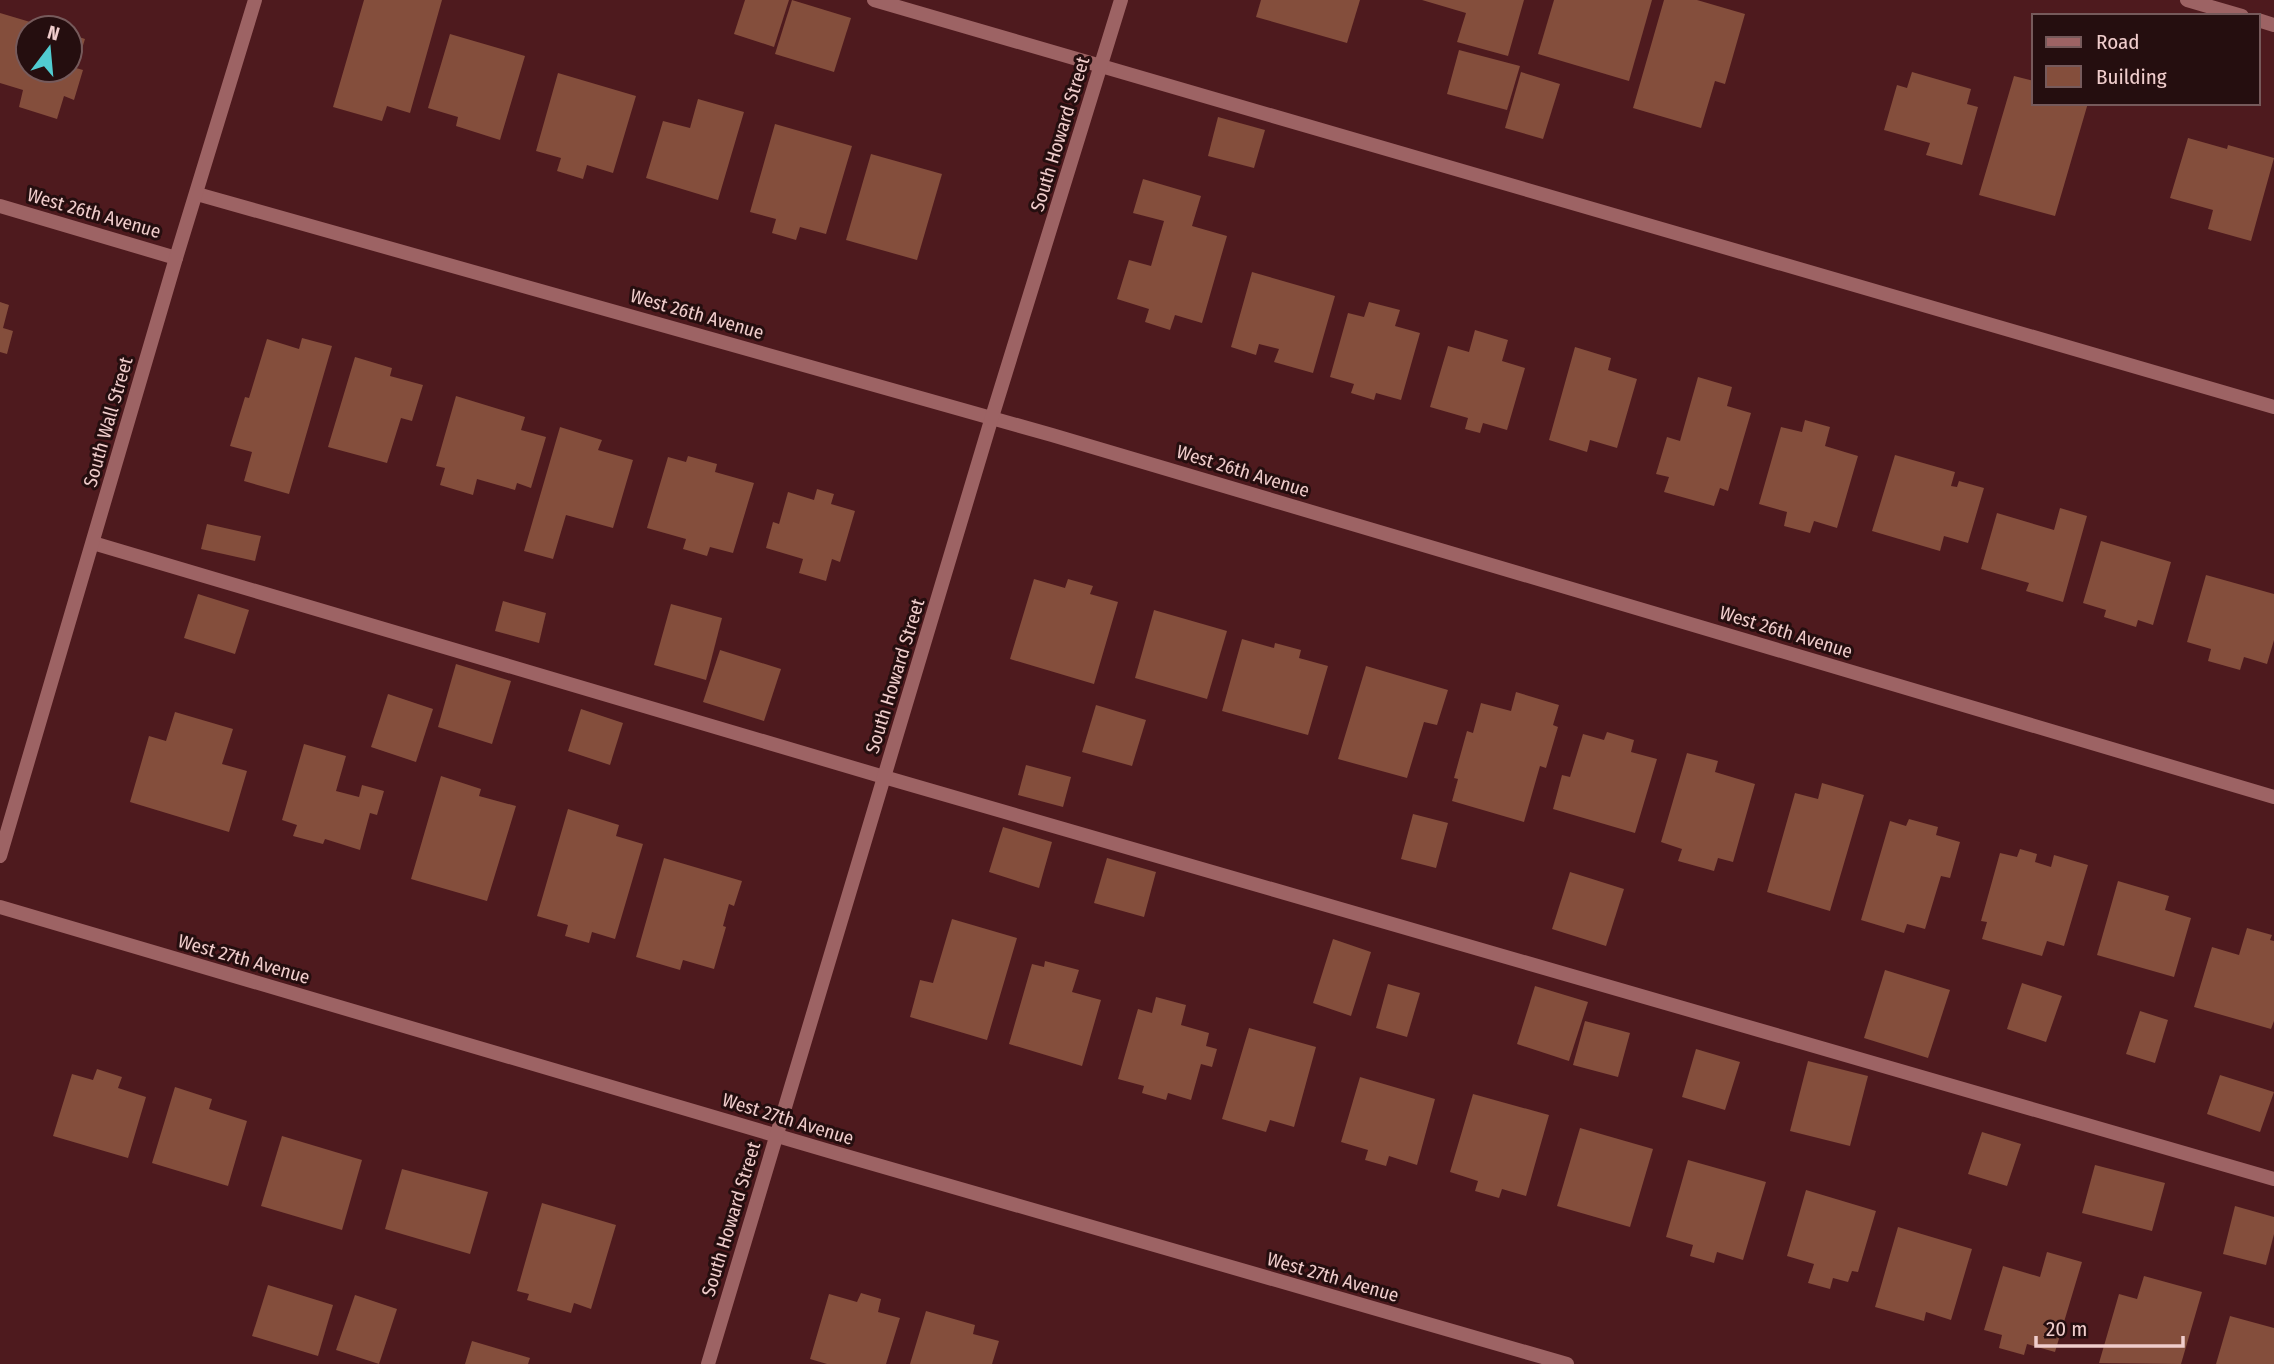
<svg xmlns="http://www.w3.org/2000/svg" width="2274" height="1364" font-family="'Fira Sans Condensed',sans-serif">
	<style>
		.building { fill: #844e3c }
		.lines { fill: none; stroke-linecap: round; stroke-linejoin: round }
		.service { stroke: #9d6364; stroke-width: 14 }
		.minor { stroke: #9d6364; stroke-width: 14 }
		.labels { text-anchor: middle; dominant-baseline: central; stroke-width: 6; stroke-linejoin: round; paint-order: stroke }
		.street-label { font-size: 19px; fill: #f0cdcc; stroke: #250e0f }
	</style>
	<rect width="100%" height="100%" fill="#4e1a1e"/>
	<g class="building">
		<path d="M 364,0 L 442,0 L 410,113 L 387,106 L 382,121 L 333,107 Z"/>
		<path d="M 745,0 L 789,0 L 774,47 L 734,34 Z"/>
		<path d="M 792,0 L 851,18 L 834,72 L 775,54 Z"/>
		<path d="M 1261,0 L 1360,0 L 1347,43 L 1256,17 Z"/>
		<path d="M 1422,0 L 1524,0 L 1508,56 L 1457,42 L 1466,13 Z"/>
		<path d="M 1554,0 L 1652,0 L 1629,81 L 1538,54 Z"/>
		<path d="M 1664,0 L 1697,0 L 1745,14 L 1725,84 L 1715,81 L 1701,128 L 1633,108 Z"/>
		<path d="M 0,13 L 47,27 L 28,28 L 28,70 L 70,70 L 70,34 L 85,39 L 76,68 L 83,70 L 74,100 L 64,96 L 57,119 L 19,107 L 23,90 L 0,83 Z"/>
		<path d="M 450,34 L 525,56 L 500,140 L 456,126 L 458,117 L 428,108 Z"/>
		<path d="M 1459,50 L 1520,66 L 1507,110 L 1447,94 Z"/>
		<path d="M 1521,72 L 1560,84 L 1543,139 L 1505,128 Z"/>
		<path d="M 1912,72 L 1971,89 L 1967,104 L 1978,107 L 1962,165 L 1926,155 L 1930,143 L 1884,130 L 1897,85 L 1907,88 Z"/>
		<path d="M 558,73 L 636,96 L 613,173 L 587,165 L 583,179 L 557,171 L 561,158 L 536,151 Z"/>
		<path d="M 2014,76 L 2034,81 L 2034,103 L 2088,103 L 2055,216 L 1979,195 Z"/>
		<path d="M 698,99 L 744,112 L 718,200 L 646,178 L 663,121 L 690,128 Z"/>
		<path d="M 1218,117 L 1265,130 L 1254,168 L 1208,156 Z"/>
		<path d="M 775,124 L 852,146 L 826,234 L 800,227 L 796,240 L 772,233 L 776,219 L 750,212 Z"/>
		<path d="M 2188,138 L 2227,149 L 2228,145 L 2274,158 L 2251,241 L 2208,229 L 2213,210 L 2170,198 Z"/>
		<path d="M 871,154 L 942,174 L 917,260 L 846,240 Z"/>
		<path d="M 1143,179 L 1201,196 L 1192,226 L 1227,236 L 1202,323 L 1175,315 L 1170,330 L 1145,322 L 1149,309 L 1117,299 L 1129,260 L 1151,266 L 1164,221 L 1133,213 Z"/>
		<path d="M 1252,272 L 1335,296 L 1313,373 L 1274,362 L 1279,349 L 1259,344 L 1256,355 L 1231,347 Z"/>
		<path d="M 0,302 L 9,305 L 3,328 L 13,331 L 7,354 L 0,352 Z"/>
		<path d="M 1369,302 L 1400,310 L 1395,326 L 1420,333 L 1401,400 L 1376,393 L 1374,400 L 1351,393 L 1354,384 L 1330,377 L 1348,313 L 1364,317 Z"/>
		<path d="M 1475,330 L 1508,340 L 1502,361 L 1525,368 L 1507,430 L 1483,423 L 1480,433 L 1465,429 L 1468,418 L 1430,407 L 1448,346 L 1469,352 Z"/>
		<path d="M 302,338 L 332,346 L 289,494 L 244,481 L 252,452 L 230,446 L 245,397 L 249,398 L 267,339 L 299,349 Z"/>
		<path d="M 1575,347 L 1611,358 L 1608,370 L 1637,379 L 1617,448 L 1590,440 L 1587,452 L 1549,440 Z"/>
		<path d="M 355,357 L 392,368 L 390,376 L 423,385 L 412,421 L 401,418 L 387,463 L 328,447 Z"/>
		<path d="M 1698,377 L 1732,387 L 1727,406 L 1751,413 L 1728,491 L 1720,488 L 1714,506 L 1664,492 L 1669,477 L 1656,474 L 1667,437 L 1680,441 Z"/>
		<path d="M 456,396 L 525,417 L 521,430 L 546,437 L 531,488 L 517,483 L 515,490 L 477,479 L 473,495 L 440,485 L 445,468 L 436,466 Z"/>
		<path d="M 1805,420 L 1830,427 L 1825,446 L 1858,456 L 1837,528 L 1814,521 L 1810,533 L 1784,526 L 1787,512 L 1759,504 L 1781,427 L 1802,432 Z"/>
		<path d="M 560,427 L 602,440 L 598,450 L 633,460 L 613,528 L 566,515 L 553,559 L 524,551 Z"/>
		<path d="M 1895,455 L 1955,472 L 1951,486 L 1957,487 L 1959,481 L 1984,488 L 1968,543 L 1944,536 L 1940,551 L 1872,531 Z"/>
		<path d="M 688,456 L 717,464 L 715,472 L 754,483 L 733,553 L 710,547 L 707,556 L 683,549 L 686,539 L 647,528 L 668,457 L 686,462 Z"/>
		<path d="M 817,489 L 834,494 L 831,504 L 855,511 L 840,562 L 832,559 L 826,581 L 799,573 L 803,559 L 766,548 L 773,522 L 779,524 L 788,492 L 814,500 Z"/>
		<path d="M 2060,508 L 2087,516 L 2063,602 L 2026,591 L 2029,583 L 1981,569 L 1997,513 L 2054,530 Z"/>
		<path d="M 207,524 L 261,536 L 255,561 L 201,549 Z"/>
		<path d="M 2101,541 L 2171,562 L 2153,625 L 2138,620 L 2136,627 L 2104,617 L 2106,610 L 2083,603 Z"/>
		<path d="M 2206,575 L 2274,594 L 2274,640 L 2267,664 L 2244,657 L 2240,670 L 2208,661 L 2211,649 L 2187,642 Z"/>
		<path d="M 1034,579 L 1065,588 L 1068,579 L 1093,586 L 1090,594 L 1118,602 L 1094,684 L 1010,659 Z"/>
		<path d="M 198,594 L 249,610 L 235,654 L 184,638 Z"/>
		<path d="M 503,601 L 546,613 L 539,643 L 495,631 Z"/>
		<path d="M 671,604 L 722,618 L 706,680 L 654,665 Z"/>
		<path d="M 1154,610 L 1227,631 L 1207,699 L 1135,678 Z"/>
		<path d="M 1242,639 L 1274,648 L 1275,643 L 1301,650 L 1299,658 L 1328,666 L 1308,735 L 1222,711 Z"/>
		<path d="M 720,650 L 781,669 L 764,721 L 703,702 Z"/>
		<path d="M 456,664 L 511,681 L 492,744 L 438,727 Z"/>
		<path d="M 1366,666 L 1448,690 L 1437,725 L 1424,722 L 1407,778 L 1338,759 Z"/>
		<path d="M 1516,692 L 1559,705 L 1553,725 L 1558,727 L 1546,768 L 1540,766 L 1524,822 L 1452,801 L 1458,779 L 1454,778 L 1467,731 L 1473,733 L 1481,703 L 1511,711 Z"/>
		<path d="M 388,694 L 433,709 L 416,762 L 371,747 Z"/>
		<path d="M 1096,705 L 1146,720 L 1132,766 L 1082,752 Z"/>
		<path d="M 581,709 L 623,723 L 610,765 L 568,751 Z"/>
		<path d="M 175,712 L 233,729 L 222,764 L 247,771 L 229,832 L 130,802 L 149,736 L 166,741 Z"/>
		<path d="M 1607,732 L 1634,740 L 1631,752 L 1657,759 L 1635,833 L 1553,809 L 1562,775 L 1570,777 L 1583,734 L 1604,740 Z"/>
		<path d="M 304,744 L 346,756 L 336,791 L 359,797 L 362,785 L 384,791 L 377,815 L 370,813 L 360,850 L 325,839 L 323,844 L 293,836 L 297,825 L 282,820 Z"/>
		<path d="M 1687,753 L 1718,761 L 1715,772 L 1755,784 L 1733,862 L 1718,858 L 1714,871 L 1678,861 L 1682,849 L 1661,842 Z"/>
		<path d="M 1026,765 L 1071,777 L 1063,807 L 1018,795 Z"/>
		<path d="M 441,776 L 481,789 L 479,796 L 516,806 L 487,901 L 411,879 Z"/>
		<path d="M 1822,783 L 1864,795 L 1830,911 L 1767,892 L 1795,793 L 1818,799 Z"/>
		<path d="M 568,809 L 619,825 L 616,836 L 643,844 L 615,939 L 592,932 L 589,943 L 565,936 L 568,925 L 537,916 Z"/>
		<path d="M 1413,814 L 1448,823 L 1436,868 L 1401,859 Z"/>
		<path d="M 1909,819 L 1938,827 L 1936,835 L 1960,842 L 1950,878 L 1941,876 L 1925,929 L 1907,924 L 1904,933 L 1861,920 L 1890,821 L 1906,826 Z"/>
		<path d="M 1003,827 L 1052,842 L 1039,888 L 989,872 Z"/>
		<path d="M 2020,849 L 2037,854 L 2035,862 L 2051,867 L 2054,855 L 2088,865 L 2064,946 L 2047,941 L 2042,956 L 1982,939 L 1987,922 L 1981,921 L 2000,853 L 2017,857 Z"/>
		<path d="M 664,858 L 742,881 L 734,906 L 729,904 L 723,926 L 726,927 L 714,969 L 683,960 L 680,970 L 636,957 Z"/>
		<path d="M 1107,858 L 1156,872 L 1144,917 L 1094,903 Z"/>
		<path d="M 1570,872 L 1624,889 L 1606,946 L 1552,929 Z"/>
		<path d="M 2118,881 L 2169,896 L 2165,910 L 2191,918 L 2174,977 L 2097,955 Z"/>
		<path d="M 952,919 L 1017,938 L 987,1040 L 910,1017 L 920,980 L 933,983 Z"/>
		<path d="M 2247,928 L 2272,935 L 2270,940 L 2274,941 L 2274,1021 L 2271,1029 L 2194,1007 L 2212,947 L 2239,955 Z"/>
		<path d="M 1333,939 L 1371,952 L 1351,1016 L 1313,1003 Z"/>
		<path d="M 1045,961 L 1079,970 L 1072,992 L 1101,1000 L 1082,1066 L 1009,1044 L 1032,964 L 1044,967 Z"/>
		<path d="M 1885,970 L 1950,990 L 1928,1058 L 1864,1038 Z"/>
		<path d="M 2022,983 L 2062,996 L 2046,1042 L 2007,1029 Z"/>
		<path d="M 1388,984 L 1420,993 L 1407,1037 L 1376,1028 Z"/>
		<path d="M 1535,986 L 1588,1002 L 1569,1061 L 1517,1044 Z"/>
		<path d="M 1156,997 L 1186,1005 L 1181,1025 L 1209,1033 L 1206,1046 L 1217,1049 L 1212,1067 L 1201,1064 L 1191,1100 L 1168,1093 L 1166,1100 L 1142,1093 L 1144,1086 L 1118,1079 L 1138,1009 L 1152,1013 Z"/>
		<path d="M 2140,1011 L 2168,1020 L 2155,1063 L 2126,1054 Z"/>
		<path d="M 1585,1021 L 1630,1033 L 1618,1077 L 1573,1065 Z"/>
		<path d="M 1249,1028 L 1316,1047 L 1294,1127 L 1270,1120 L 1266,1132 L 1222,1119 Z"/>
		<path d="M 1696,1049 L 1740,1062 L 1725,1110 L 1682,1097 Z"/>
		<path d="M 1808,1061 L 1868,1076 L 1850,1146 L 1790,1131 Z"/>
		<path d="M 97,1069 L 122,1077 L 118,1088 L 146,1097 L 128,1158 L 53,1136 L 72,1074 L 93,1080 Z"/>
		<path d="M 2220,1075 L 2274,1092 L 2260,1132 L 2207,1114 Z"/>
		<path d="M 1360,1077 L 1435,1099 L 1417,1165 L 1389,1156 L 1386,1166 L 1365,1160 L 1368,1150 L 1341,1142 Z"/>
		<path d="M 175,1087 L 212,1099 L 209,1109 L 247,1121 L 228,1186 L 152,1163 Z"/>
		<path d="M 1473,1094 L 1549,1115 L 1526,1196 L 1502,1189 L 1499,1198 L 1475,1191 L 1478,1181 L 1450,1172 Z"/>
		<path d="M 1580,1128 L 1653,1149 L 1630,1227 L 1557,1206 Z"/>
		<path d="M 1982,1132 L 2021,1144 L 2007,1186 L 1968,1174 Z"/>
		<path d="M 282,1136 L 362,1160 L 342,1230 L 261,1206 Z"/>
		<path d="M 1688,1160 L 1766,1182 L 1743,1260 L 1717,1252 L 1714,1263 L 1690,1256 L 1693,1245 L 1666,1237 Z"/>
		<path d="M 2095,1165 L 2165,1183 L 2152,1231 L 2082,1213 Z"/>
		<path d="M 402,1169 L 488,1192 L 470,1254 L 385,1229 Z"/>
		<path d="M 1806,1190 L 1876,1211 L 1858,1272 L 1852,1271 L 1848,1282 L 1833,1278 L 1830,1289 L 1808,1283 L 1814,1264 L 1787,1256 Z"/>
		<path d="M 542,1203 L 616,1225 L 591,1309 L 574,1303 L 571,1313 L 527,1300 L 529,1294 L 517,1291 Z"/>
		<path d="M 2235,1206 L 2274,1217 L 2274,1234 L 2266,1265 L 2223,1254 Z"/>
		<path d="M 1898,1227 L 1972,1249 L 1951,1320 L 1926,1312 L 1924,1321 L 1875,1307 Z"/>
		<path d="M 2047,1252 L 2082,1262 L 2055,1352 L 2027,1344 L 2024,1355 L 1999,1348 L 2002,1335 L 1984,1330 L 2003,1266 L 2040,1277 Z"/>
		<path d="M 2144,1276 L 2202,1292 L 2181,1364 L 2099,1363 L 2119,1294 L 2137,1299 Z"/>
		<path d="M 268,1285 L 333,1305 L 318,1356 L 252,1336 Z"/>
		<path d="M 861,1293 L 881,1299 L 878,1312 L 900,1318 L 886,1364 L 827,1364 L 810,1359 L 829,1294 L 857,1302 Z"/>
		<path d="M 355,1295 L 397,1309 L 379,1364 L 336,1350 Z"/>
		<path d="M 926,1311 L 975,1325 L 973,1334 L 999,1341 L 992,1364 L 910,1364 Z"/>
		<path d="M 2230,1316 L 2274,1328 L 2274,1364 L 2216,1364 Z"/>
		<path d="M 472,1341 L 530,1358 L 528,1364 L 465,1364 Z"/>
	</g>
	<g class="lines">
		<g class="service">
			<path d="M 874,0 L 2274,407"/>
			<path d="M 93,543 L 884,777 L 2274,1179"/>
		</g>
		<g class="minor">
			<path d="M 2187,0 L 2242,16"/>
			<path d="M 2258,20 L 2274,25"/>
			<path d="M 197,194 L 1052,435 L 2274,797"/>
			<path d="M 0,206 L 176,258"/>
			<path d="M 0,856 L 176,258 L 255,0"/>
			<path d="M 0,907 L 839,1154 L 1567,1364"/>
			<path d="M 708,1364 L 992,417 L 1121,0"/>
		</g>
	</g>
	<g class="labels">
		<g class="street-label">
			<text transform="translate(1060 134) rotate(-73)">South Howard Street</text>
			<text transform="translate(94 213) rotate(16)">West 26th Avenue</text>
			<text transform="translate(697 314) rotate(16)">West 26th Avenue</text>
			<text transform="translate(108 422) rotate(-74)">South Wall Street</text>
			<text transform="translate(1243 471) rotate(17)">West 26th Avenue</text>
			<text transform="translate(1786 632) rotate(17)">West 26th Avenue</text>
			<text transform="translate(895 676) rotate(-73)">South Howard Street</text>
			<text transform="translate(244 959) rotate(16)">West 27th Avenue</text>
			<text transform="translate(788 1119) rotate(17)">West 27th Avenue</text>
			<text transform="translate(731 1219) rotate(-73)">South Howard Street</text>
			<text transform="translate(1333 1277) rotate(16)">West 27th Avenue</text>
		</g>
	</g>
	<rect x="2032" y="14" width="228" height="91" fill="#250e0f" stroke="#765a5b" stroke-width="2"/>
	<rect x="2046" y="37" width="35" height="10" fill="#9d6364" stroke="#765a5b" stroke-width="2"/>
	<text x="2096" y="49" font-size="21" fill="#f0cdcc">Road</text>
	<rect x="2046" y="66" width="35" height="21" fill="#844e3c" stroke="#765a5b" stroke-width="2"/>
	<text x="2096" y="84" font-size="21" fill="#f0cdcc">Building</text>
	<g transform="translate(49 49) rotate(16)"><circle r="33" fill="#250e0f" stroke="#765a5b" stroke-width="2"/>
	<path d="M0-5L12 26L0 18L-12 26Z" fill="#51ccd1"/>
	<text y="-10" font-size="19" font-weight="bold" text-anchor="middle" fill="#f0cdcc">N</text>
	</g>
	<path d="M2036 1336v10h147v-10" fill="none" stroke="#f0cdcc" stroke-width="3.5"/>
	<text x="2046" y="1336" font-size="21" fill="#f0cdcc" stroke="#250e0f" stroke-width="5" paint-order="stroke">20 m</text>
</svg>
